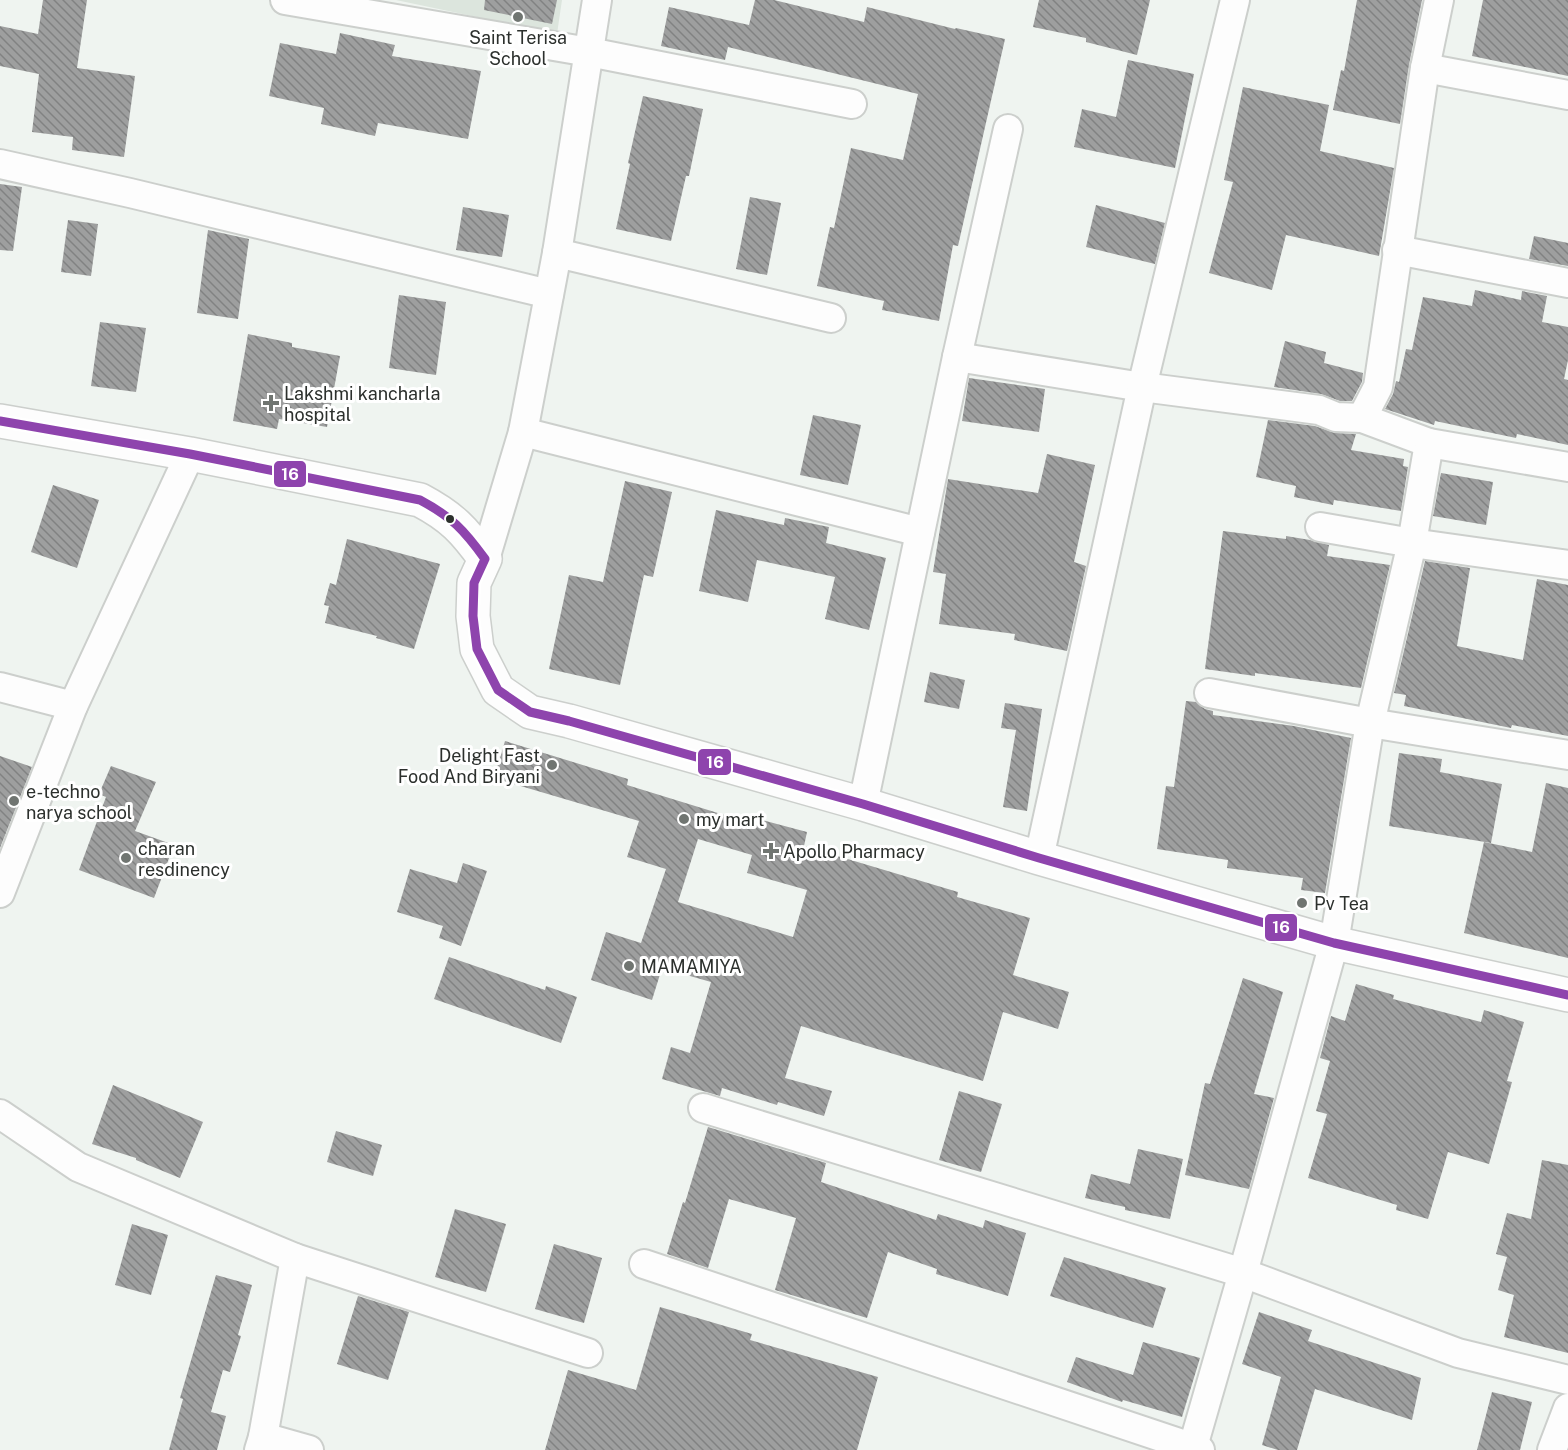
<svg xmlns="http://www.w3.org/2000/svg" width="1568" height="1450" font-family="'Public Sans',sans-serif">
	<style>
		.built { fill: #dce5dd }
		.building { fill: url(#building-back-hatch); fill-rule: evenodd }
		.lines { fill: none; stroke-linecap: round; stroke-linejoin: round }
		.minor-casing { stroke: #cccfcc; stroke-width: 32 }
		.major-casing { stroke: #cccfcc; stroke-width: 36 }
		.minor { stroke: #fdfdfd; stroke-width: 28 }
		.major { stroke: #fdfdfd; stroke-width: 33 }
		.bus-1-casing { stroke: #fff; stroke-width: 14 }
		.bus-1 { stroke: #8e44ad; stroke-width: 9 }
		.poi-dot { fill: #707571; stroke: #fff; stroke-width: 2 }
		.bus-dot { fill: #2c302d; stroke: #fff; stroke-width: 2 }
		.labels { text-anchor: middle; dominant-baseline: central; stroke-width: 6; stroke-linejoin: round; paint-order: stroke }
		.poi-label { font-size: 18px; fill: #2c302d; stroke: #fff; text-anchor: start }
		.line-badge { stroke: #fff; stroke-width: 2 }
		.badge-label { font-size: 16px; text-anchor: middle; font-weight: bold; fill: #fff }
	</style>
	<defs>
		<pattern id="building-back-hatch" width="6" height="6" patternUnits="userSpaceOnUse" patternTransform="scale(1.5)"><rect width="6" height="6" fill="#9e9f9f"/><path d="M-1 5l2 2M0 0l6 6M5-1l2 2" fill="none" stroke="#818282"/></pattern>
	</defs>
	<rect width="100%" height="100%" fill="#eff4f0"/>
	<path class="built" d="M 396,0 L 562,0 L 557,34 Z"/>
	<g class="building">
		<path d="M 43,0 L 87,0 L 77,68 L 135,76 L 124,157 L 72,150 L 73,137 L 32,132 L 39,74 L 0,66 L 0,26 L 38,34 Z"/>
		<path d="M 485,0 L 557,0 L 552,24 L 484,10 Z"/>
		<path d="M 755,0 L 774,0 L 864,22 L 867,7 L 955,29 L 956,28 L 1005,39 L 958,246 L 953,245 L 939,321 L 882,310 L 884,301 L 817,286 L 830,227 L 834,228 L 851,148 L 903,160 L 918,94 L 728,47 L 725,60 L 661,46 L 669,7 L 749,25 Z"/>
		<path d="M 1039,0 L 1150,0 L 1137,55 L 1086,42 L 1086,38 L 1033,27 Z"/>
		<path d="M 1357,0 L 1422,0 L 1409,65 L 1400,124 L 1333,110 L 1341,70 L 1344,71 Z"/>
		<path d="M 1483,0 L 1568,0 L 1568,76 L 1472,56 Z"/>
		<path d="M 340,33 L 395,45 L 392,56 L 481,71 L 468,139 L 378,123 L 375,136 L 321,124 L 324,108 L 269,96 L 280,43 L 336,54 Z"/>
		<path d="M 1128,60 L 1194,74 L 1175,168 L 1074,147 L 1082,109 L 1116,117 Z"/>
		<path d="M 1243,87 L 1329,105 L 1320,151 L 1394,168 L 1379,256 L 1286,235 L 1272,290 L 1209,273 L 1233,182 L 1224,180 Z"/>
		<path d="M 643,96 L 703,109 L 689,176 L 686,176 L 671,241 L 616,229 L 630,164 L 628,163 Z"/>
		<path d="M 0,184 L 22,187 L 13,251 L 0,250 Z"/>
		<path d="M 750,197 L 781,203 L 767,275 L 736,269 Z"/>
		<path d="M 1096,205 L 1165,223 L 1155,264 L 1086,247 Z"/>
		<path d="M 463,207 L 509,215 L 502,257 L 456,250 Z"/>
		<path d="M 68,220 L 98,224 L 91,276 L 61,272 Z"/>
		<path d="M 208,230 L 249,239 L 238,319 L 197,313 Z"/>
		<path d="M 1534,236 L 1568,243 L 1568,266 L 1529,259 Z"/>
		<path d="M 1475,290 L 1521,300 L 1522,291 L 1547,296 L 1542,322 L 1568,327 L 1568,360 L 1564,379 L 1568,380 L 1568,445 L 1517,434 L 1516,438 L 1435,421 L 1434,425 L 1385,409 L 1393,394 L 1396,381 L 1399,382 L 1406,349 L 1412,350 L 1423,297 L 1472,306 Z"/>
		<path d="M 399,295 L 446,302 L 436,375 L 389,368 Z"/>
		<path d="M 100,322 L 146,328 L 136,392 L 91,386 Z"/>
		<path d="M 248,334 L 292,343 L 292,347 L 340,356 L 327,427 L 279,419 L 277,429 L 233,421 Z"/>
		<path d="M 1285,341 L 1326,352 L 1324,363 L 1363,373 L 1362,382 L 1352,401 L 1340,401 L 1321,394 L 1274,387 Z"/>
		<path d="M 969,378 L 1045,389 L 1039,432 L 962,421 Z"/>
		<path d="M 813,415 L 861,425 L 848,485 L 800,475 Z"/>
		<path d="M 1268,420 L 1315,426 L 1335,433 L 1356,434 L 1351,450 L 1404,459 L 1403,466 L 1408,467 L 1401,511 L 1334,500 L 1333,505 L 1294,497 L 1296,486 L 1256,477 Z"/>
		<path d="M 1047,454 L 1095,465 L 1074,562 L 1086,566 L 1067,651 L 1014,640 L 1015,634 L 939,624 L 946,574 L 933,572 L 948,479 L 1038,493 Z"/>
		<path d="M 1441,473 L 1493,482 L 1486,525 L 1433,516 Z"/>
		<path d="M 625,481 L 672,492 L 653,577 L 644,575 L 620,685 L 549,669 L 569,575 L 603,582 Z"/>
		<path d="M 53,485 L 99,500 L 77,568 L 31,552 Z"/>
		<path d="M 716,510 L 784,525 L 785,518 L 829,527 L 826,543 L 886,558 L 869,630 L 825,619 L 835,577 L 757,560 L 748,602 L 699,591 Z"/>
		<path d="M 1223,531 L 1286,539 L 1286,536 L 1310,540 L 1329,545 L 1327,556 L 1390,565 L 1361,688 L 1255,673 L 1255,676 L 1205,669 Z"/>
		<path d="M 347,539 L 440,564 L 414,649 L 376,638 L 377,636 L 325,623 L 329,606 L 324,605 L 330,583 L 336,585 Z"/>
		<path d="M 1425,561 L 1470,568 L 1457,646 L 1523,660 L 1537,579 L 1568,585 L 1568,736 L 1512,725 L 1511,728 L 1404,706 L 1406,695 L 1394,693 Z"/>
		<path d="M 930,672 L 965,680 L 959,709 L 924,702 Z"/>
		<path d="M 1186,701 L 1196,702 L 1205,709 L 1213,711 L 1213,715 L 1294,726 L 1351,738 L 1325,893 L 1301,890 L 1303,878 L 1227,868 L 1228,860 L 1157,849 L 1166,786 L 1174,787 Z"/>
		<path d="M 1005,703 L 1042,709 L 1027,811 L 1003,807 L 1016,730 L 1001,728 Z"/>
		<path d="M 505,741 L 628,779 L 627,785 L 760,826 L 762,820 L 807,832 L 804,846 L 958,892 L 957,897 L 1030,918 L 1013,975 L 1069,992 L 1058,1029 L 1003,1012 L 983,1081 L 801,1026 L 785,1078 L 832,1091 L 824,1116 L 778,1102 L 777,1105 L 722,1088 L 720,1096 L 662,1079 L 671,1047 L 690,1053 L 711,982 L 662,968 L 652,1000 L 591,980 L 606,932 L 641,943 L 666,869 L 627,857 L 639,821 L 494,778 ZM 698,839 L 752,855 L 747,873 L 807,890 L 793,937 L 678,902 Z"/>
		<path d="M 1399,753 L 1442,759 L 1440,772 L 1502,784 L 1491,843 L 1389,826 Z"/>
		<path d="M 0,756 L 32,767 L 0,848 Z"/>
		<path d="M 111,766 L 156,782 L 135,831 L 174,845 L 154,898 L 79,870 L 106,797 L 99,794 Z"/>
		<path d="M 1546,783 L 1568,788 L 1568,958 L 1464,933 L 1484,842 L 1532,852 Z"/>
		<path d="M 463,863 L 487,871 L 461,946 L 439,938 L 443,926 L 397,912 L 410,869 L 457,883 Z"/>
		<path d="M 449,957 L 545,990 L 546,986 L 577,997 L 561,1043 L 434,999 Z"/>
		<path d="M 1243,978 L 1283,992 L 1254,1094 L 1274,1098 L 1249,1189 L 1185,1175 L 1205,1083 L 1210,1084 Z"/>
		<path d="M 1356,984 L 1394,995 L 1393,999 L 1481,1022 L 1484,1010 L 1524,1022 L 1507,1081 L 1512,1082 L 1489,1164 L 1448,1152 L 1428,1219 L 1396,1210 L 1397,1205 L 1308,1178 L 1327,1114 L 1316,1111 L 1330,1061 L 1320,1058 L 1331,1016 L 1345,1021 Z"/>
		<path d="M 113,1085 L 203,1122 L 180,1178 L 136,1160 L 136,1158 L 92,1144 Z"/>
		<path d="M 959,1091 L 1002,1104 L 981,1172 L 939,1160 Z"/>
		<path d="M 708,1127 L 826,1163 L 821,1182 L 936,1220 L 938,1214 L 983,1228 L 985,1220 L 1026,1233 L 1008,1296 L 936,1274 L 937,1269 L 888,1252 L 867,1318 L 775,1290 L 796,1218 L 729,1199 L 708,1268 L 667,1254 L 683,1202 L 685,1203 Z"/>
		<path d="M 336,1131 L 382,1145 L 373,1176 L 327,1162 Z"/>
		<path d="M 1138,1149 L 1183,1159 L 1170,1219 L 1125,1210 L 1125,1207 L 1085,1198 L 1091,1174 L 1130,1184 Z"/>
		<path d="M 1542,1160 L 1568,1165 L 1568,1353 L 1504,1337 L 1514,1295 L 1498,1290 L 1507,1257 L 1496,1254 L 1507,1213 L 1531,1219 Z"/>
		<path d="M 455,1209 L 506,1224 L 486,1292 L 435,1277 Z"/>
		<path d="M 132,1224 L 168,1235 L 151,1295 L 115,1285 Z"/>
		<path d="M 554,1244 L 602,1258 L 584,1323 L 535,1309 Z"/>
		<path d="M 1064,1257 L 1166,1288 L 1153,1328 L 1050,1296 Z"/>
		<path d="M 216,1275 L 252,1285 L 238,1335 L 241,1336 L 230,1372 L 223,1370 L 211,1412 L 226,1416 L 217,1450 L 169,1450 L 183,1399 L 180,1398 Z"/>
		<path d="M 358,1296 L 409,1312 L 388,1380 L 337,1364 Z"/>
		<path d="M 660,1307 L 752,1334 L 750,1340 L 878,1377 L 857,1450 L 545,1450 L 568,1370 L 636,1390 Z"/>
		<path d="M 1259,1312 L 1312,1330 L 1308,1341 L 1421,1378 L 1412,1420 L 1315,1389 L 1297,1450 L 1278,1450 L 1262,1445 L 1281,1377 L 1242,1364 Z"/>
		<path d="M 1143,1342 L 1200,1358 L 1182,1417 L 1123,1400 L 1122,1402 L 1067,1382 L 1076,1357 L 1133,1375 Z"/>
		<path d="M 1492,1392 L 1532,1402 L 1520,1450 L 1477,1450 Z"/>
	</g>
	<g class="lines">
		<g class="minor-casing">
			<g id="minor">
				<path d="M 285,0 L 589,52 L 852,104"/>
				<path d="M 1425,68 L 1568,95"/>
				<path d="M 0,164 L 130,193 L 549,294"/>
				<path d="M 1397,250 L 1568,283"/>
				<path d="M 557,253 L 831,318"/>
				<path d="M 957,357 L 1142,387 L 1319,410 L 1336,417 L 1362,418 L 1429,443 L 1412,543 L 1370,723 L 1334,943 L 1243,1273 L 1192,1450"/>
				<path d="M 1362,418 L 1378,387 L 1425,68 L 1439,0"/>
				<path d="M 523,432 L 920,532"/>
				<path d="M 1429,443 L 1568,467"/>
				<path d="M 1320,527 L 1412,543 L 1568,565"/>
				<path d="M 485,559 L 523,432 L 557,253 L 597,0"/>
				<path d="M 0,687 L 73,706"/>
				<path d="M 1209,693 L 1370,723 L 1568,755"/>
				<path d="M 863,804 L 957,357 L 1008,129"/>
				<path d="M 1039,858 L 1142,387 L 1235,0"/>
				<path d="M 0,893 L 73,706 L 190,454"/>
				<path d="M 703,1108 L 1243,1273 L 1458,1353 L 1568,1380"/>
				<path d="M 0,1114 L 78,1167 L 295,1258 L 263,1437 L 259,1450"/>
				<path d="M 295,1258 L 588,1353"/>
				<path d="M 644,1264 L 1200,1450"/>
				<path d="M 263,1437 L 309,1450"/>
				<path d="M 1552,1450 L 1568,1408"/>
			</g>
		</g>
		<g class="major-casing">
			<path id="major" d="M 0,421 L 190,454 L 420,500 C 452,517 464,530 485,559 L 474,583 L 473,616 L 477,649 L 498,690 L 530,712 L 569,721 L 863,804 L 1039,858 L 1334,943 L 1568,995"/>
		</g>
		<use href="#minor" class="minor"/>
		<use href="#major" class="major"/>
		<g class="bus-1-casing">
			<path id="bus-1" d="M 0,421 L 190,454 L 420,500 C 452,517 464,530 485,559 L 474,583 L 473,616 L 477,649 L 498,690 L 530,712 L 569,721 L 863,804 L 1039,858 L 1334,943 L 1568,995"/>
		</g>
		<use href="#bus-1" class="bus-1"/>
	</g>
	<g class="poi-dot">
		<circle cx="518" cy="17" r="6"/>
		<path d="M268 394h6v6h6v6h-6v6h-6v-6h-6v-6h6z"/>
		<circle cx="552" cy="765" r="6"/>
		<circle cx="14" cy="801" r="6"/>
		<circle cx="684" cy="819" r="6"/>
		<path d="M768 842h6v6h6v6h-6v6h-6v-6h-6v-6h6z"/>
		<circle cx="126" cy="858" r="6"/>
		<circle cx="1302" cy="903" r="6"/>
		<circle cx="629" cy="966" r="6"/>
	</g>
	<circle class="bus-dot" cx="450" cy="519" r="5"/>
	<g class="labels">
		<g class="poi-label">
			<text x="518" y="37" text-anchor="middle">Saint Terisa<tspan x="518" dy="21">School</tspan></text>
			<text x="284" y="393">Lakshmi kancharla<tspan x="284" dy="21">hospital</tspan></text>
			<text x="540" y="755" text-anchor="end">Delight Fast<tspan x="540" dy="21">Food And Biryani</tspan></text>
			<text x="26" y="791">e-techno<tspan x="26" dy="21">narya school</tspan></text>
			<text x="696" y="819">my mart</text>
			<text x="138" y="848">charan<tspan x="138" dy="21">resdinency</tspan></text>
			<text x="783" y="851">Apollo Pharmacy</text>
			<text x="1314" y="903">Pv Tea</text>
			<text x="641" y="966">MAMAMIYA</text>
		</g>
	</g>
	<g class="line-badge">
		<rect x="273" y="460" width="34" height="28" rx="6" fill="#8e44ad"/>
		<rect x="697" y="748" width="35" height="28" rx="6" fill="#8e44ad"/>
		<rect x="1264" y="913" width="34" height="29" rx="6" fill="#8e44ad"/>
	</g>
	<g class="badge-label">
		<text x="290" y="480">16</text>
		<text x="715" y="768">16</text>
		<text x="1281" y="933">16</text>
	</g>
</svg>
